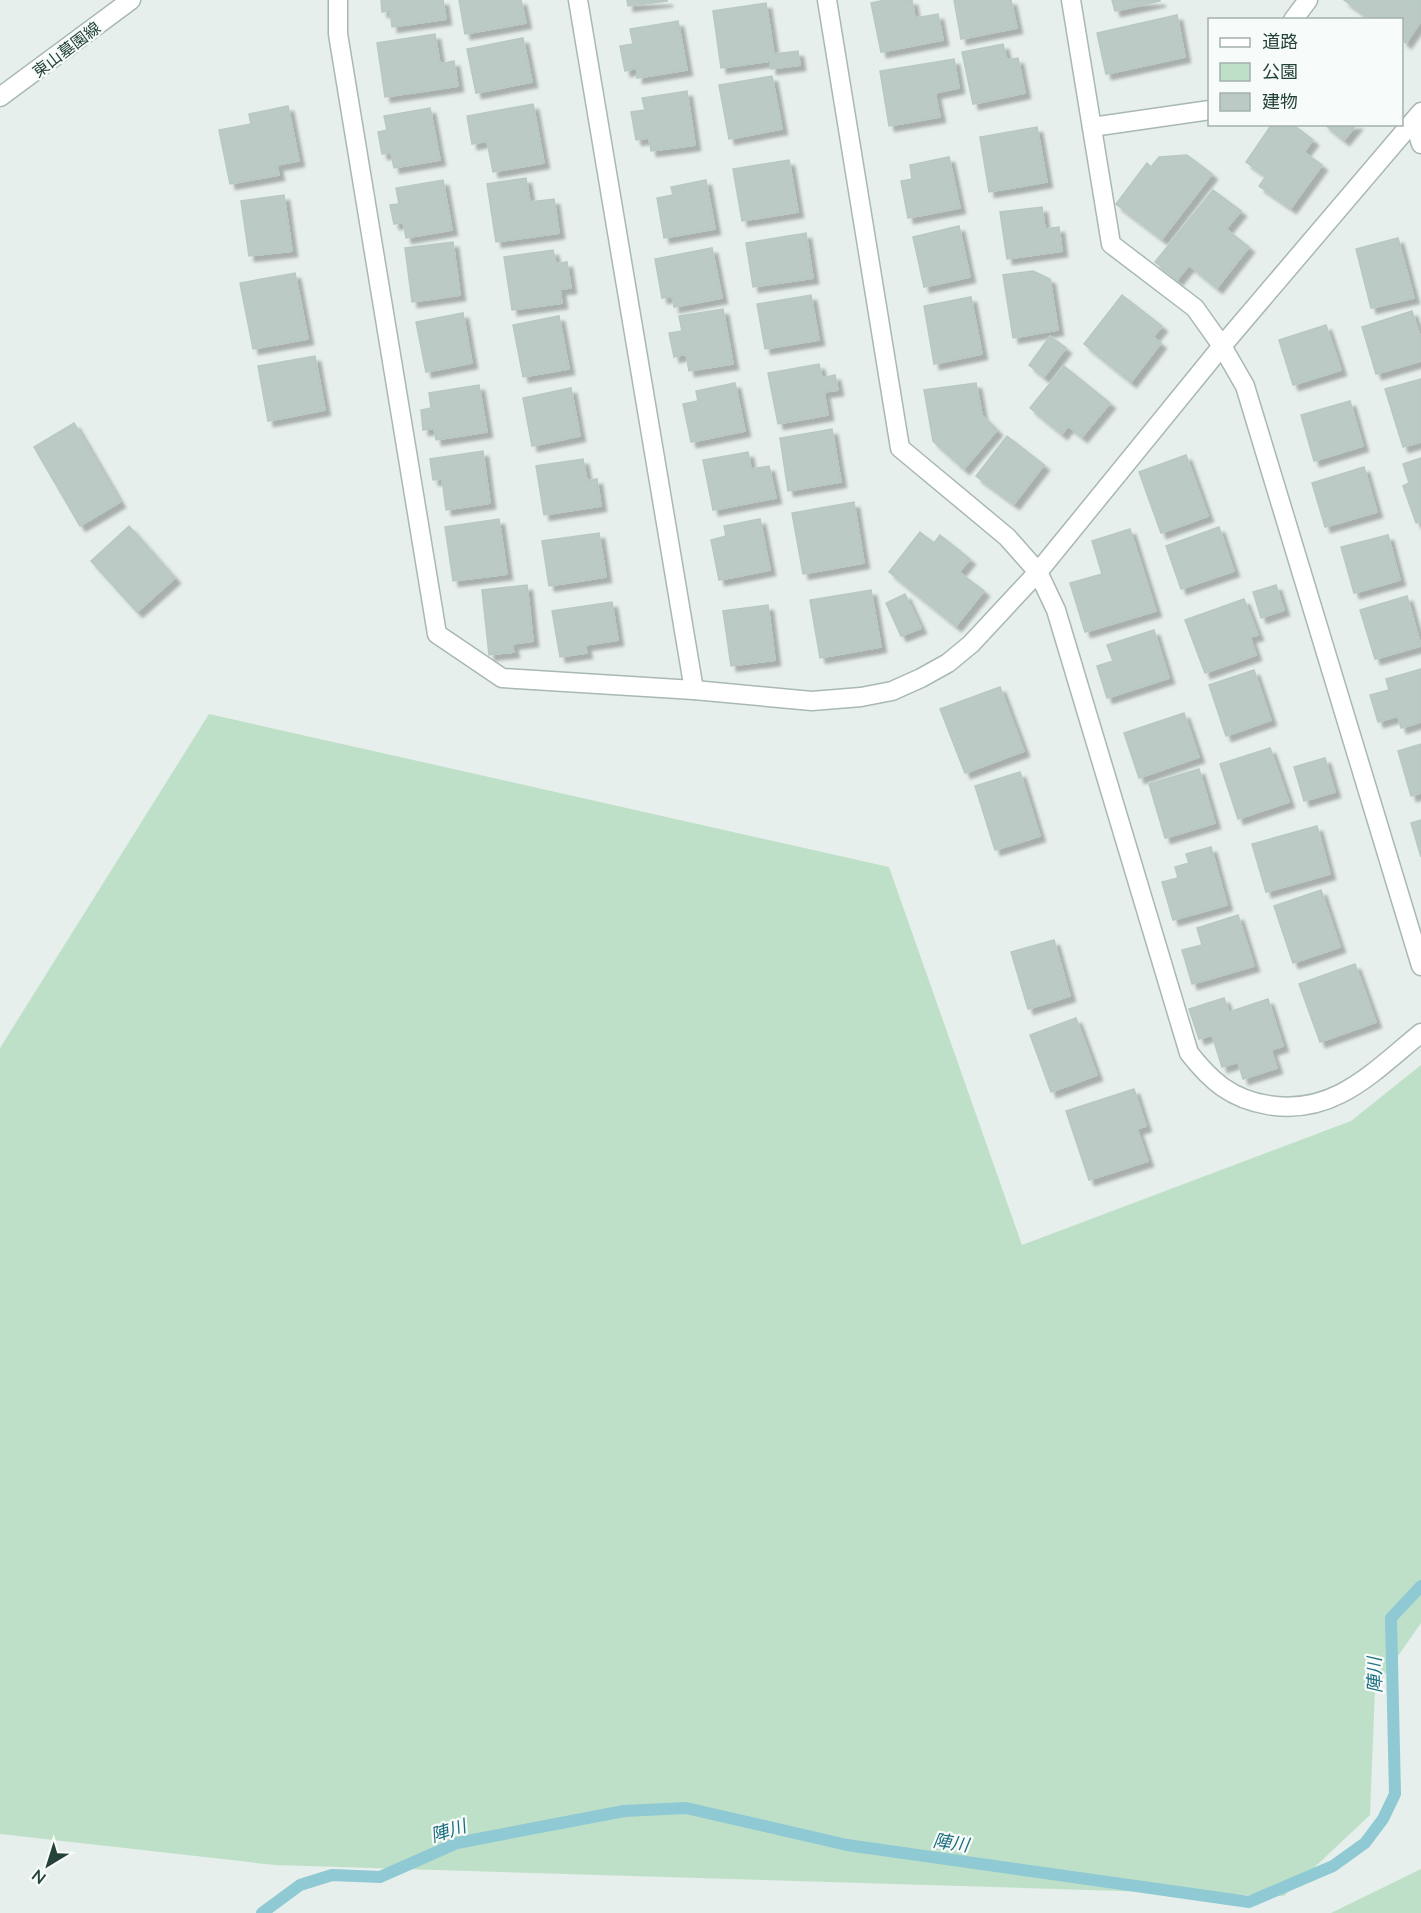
<svg xmlns="http://www.w3.org/2000/svg" width="1421" height="1913" font-family="Lato,'Noto Sans JP',sans-serif">
	<style>
		.green { fill: #bfe0c8 }
		.lines { fill: none; stroke-linecap: round; stroke-linejoin: round }
		.stream { stroke: #8ec9d4; stroke-width: 12 }
		.building { fill: #bbcac4; stroke: #b8c9c2; stroke-width: 1.5; filter: url(#shadow) }
		.minor-casing { stroke: #a8b8b2; stroke-width: 21 }
		.tertiary-casing { stroke: #a8b8b2; stroke-width: 21 }
		.minor { stroke: #fff; stroke-width: 18 }
		.tertiary { stroke: #fff; stroke-width: 18 }
		.labels { text-anchor: middle; dominant-baseline: central; stroke-width: 4.5; stroke-linejoin: round; paint-order: stroke }
		.street-label { font-size: 16px; fill: #24423a; stroke: #f7fbf9 }
		.water-label { font-size: 18px; font-style: italic; fill: #1c6f80; stroke: #f7fbf9 }
	</style>
	<defs>
		<filter id="shadow"><feDropShadow dx="5.5" dy="5.5" stdDeviation="1.5" flood-color="#0004"/></filter>
	</defs>
	<rect width="100%" height="100%" fill="#e6efeb"/>
	<g class="green">
		<path d="M 209,714 L 889,867 L 1022,1245 L 1351,1121 L 1421,1065 L 1421,1623 L 1375,1689 L 1370,1815 L 1284,1896 L 275,1865 L 0,1834 L 0,1048 Z"/>
		<path d="M 1421,1869 L 1421,1913 L 1331,1913 Z"/>
	</g>
	<g class="lines">
		<path class="stream" d="M 262,1913 L 300,1885 L 332,1875 L 380,1877 L 457,1843 L 624,1811 L 686,1808 L 847,1845 L 1249,1902 L 1333,1866 L 1365,1843 L 1383,1819 L 1395,1794 L 1391,1618 L 1421,1586"/>
	</g>
	<g class="building">
		<path d="M 381,0 L 443,0 L 446,19 L 392,27 L 390,11 L 382,12 Z"/>
		<path d="M 459,0 L 521,0 L 526,23 L 465,34 Z"/>
		<path d="M 627,0 L 667,0 L 667,1 L 628,6 Z"/>
		<path d="M 885,0 L 912,0 L 915,18 L 938,14 L 943,40 L 881,52 L 871,3 Z"/>
		<path d="M 954,0 L 1011,0 L 1017,28 L 961,39 Z"/>
		<path d="M 1112,0 L 1159,0 L 1160,1 L 1115,11 Z"/>
		<path d="M 1344,0 L 1421,0 L 1421,21 L 1406,43 L 1402,40 L 1402,20 L 1372,20 Z"/>
		<path d="M 766,3 L 774,54 L 798,51 L 800,65 L 771,69 L 770,61 L 721,68 L 713,11 Z"/>
		<path d="M 1177,15 L 1185,57 L 1106,74 L 1097,33 Z"/>
		<path d="M 678,21 L 687,70 L 637,78 L 637,68 L 625,71 L 620,46 L 633,44 L 630,29 Z"/>
		<path d="M 435,34 L 440,64 L 454,61 L 458,86 L 385,97 L 377,43 Z"/>
		<path d="M 523,38 L 532,82 L 476,93 L 467,49 Z"/>
		<path d="M 1003,44 L 1007,60 L 1018,58 L 1025,93 L 973,104 L 962,52 Z"/>
		<path d="M 954,59 L 959,88 L 935,93 L 940,117 L 889,126 L 880,71 Z"/>
		<path d="M 772,76 L 782,129 L 729,139 L 719,85 Z"/>
		<path d="M 687,91 L 695,145 L 651,151 L 649,138 L 636,140 L 631,112 L 645,110 L 642,98 Z"/>
		<path d="M 533,104 L 544,163 L 493,172 L 487,141 L 472,144 L 467,116 Z"/>
		<path d="M 288,106 L 299,161 L 277,165 L 279,175 L 230,184 L 219,130 L 251,124 L 249,114 Z"/>
		<path d="M 430,108 L 440,160 L 394,168 L 391,153 L 382,154 L 378,132 L 387,130 L 384,116 Z"/>
		<path d="M 1272,124 L 1292,124 L 1313,140 L 1304,152 L 1322,165 L 1291,208 L 1259,186 L 1266,176 L 1246,162 Z"/>
		<path d="M 1324,124 L 1357,124 L 1344,140 Z"/>
		<path d="M 1037,127 L 1047,182 L 989,192 L 980,137 Z"/>
		<path d="M 1187,155 L 1212,174 L 1162,239 L 1116,204 L 1147,163 L 1151,167 L 1159,157 Z"/>
		<path d="M 949,157 L 960,208 L 908,218 L 901,181 L 912,179 L 910,165 Z"/>
		<path d="M 789,160 L 798,212 L 742,221 L 733,169 Z"/>
		<path d="M 526,178 L 530,202 L 554,199 L 559,233 L 496,242 L 487,184 Z"/>
		<path d="M 443,180 L 452,230 L 406,238 L 403,222 L 394,224 L 390,205 L 399,204 L 396,188 Z"/>
		<path d="M 706,180 L 715,229 L 664,238 L 657,198 L 673,195 L 671,187 Z"/>
		<path d="M 1213,190 L 1241,211 L 1226,229 L 1249,247 L 1217,288 L 1189,265 L 1177,280 L 1155,262 Z"/>
		<path d="M 284,195 L 292,251 L 249,256 L 241,201 Z"/>
		<path d="M 1042,207 L 1045,229 L 1059,227 L 1062,251 L 1007,259 L 1000,212 Z"/>
		<path d="M 959,226 L 970,277 L 924,287 L 913,237 Z"/>
		<path d="M 806,233 L 813,278 L 753,287 L 746,243 Z"/>
		<path d="M 1398,238 L 1414,298 L 1371,308 L 1356,249 Z"/>
		<path d="M 453,242 L 460,295 L 412,302 L 405,248 Z"/>
		<path d="M 712,248 L 722,298 L 674,307 L 672,296 L 662,298 L 655,259 Z"/>
		<path d="M 553,250 L 556,264 L 567,262 L 571,288 L 560,289 L 562,303 L 512,310 L 504,257 Z"/>
		<path d="M 1033,271 L 1050,279 L 1058,330 L 1013,338 L 1003,275 Z"/>
		<path d="M 295,273 L 308,339 L 253,349 L 240,283 Z"/>
		<path d="M 811,295 L 819,340 L 765,349 L 757,304 Z"/>
		<path d="M 1122,295 L 1162,326 L 1153,337 L 1161,343 L 1131,382 L 1084,344 Z"/>
		<path d="M 971,297 L 982,354 L 934,364 L 924,306 Z"/>
		<path d="M 723,309 L 733,364 L 689,371 L 686,354 L 674,357 L 669,333 L 682,331 L 679,316 Z"/>
		<path d="M 1412,311 L 1421,339 L 1421,361 L 1376,374 L 1362,327 Z"/>
		<path d="M 463,313 L 472,363 L 426,372 L 416,322 Z"/>
		<path d="M 559,316 L 569,369 L 523,377 L 513,325 Z"/>
		<path d="M 1326,325 L 1341,370 L 1293,385 L 1279,340 Z"/>
		<path d="M 1050,336 L 1066,348 L 1044,377 L 1029,365 Z"/>
		<path d="M 315,356 L 325,410 L 268,421 L 258,366 Z"/>
		<path d="M 819,364 L 822,378 L 835,375 L 838,390 L 824,392 L 828,415 L 778,424 L 768,373 Z"/>
		<path d="M 1064,366 L 1110,403 L 1082,437 L 1068,426 L 1062,434 L 1030,408 Z"/>
		<path d="M 1421,379 L 1421,442 L 1403,447 L 1385,389 Z"/>
		<path d="M 735,383 L 745,431 L 691,442 L 683,404 L 698,401 L 696,391 Z"/>
		<path d="M 976,383 L 982,415 L 997,430 L 964,469 L 933,441 L 924,390 Z"/>
		<path d="M 479,385 L 487,432 L 436,440 L 434,428 L 423,430 L 421,410 L 431,408 L 429,393 Z"/>
		<path d="M 571,388 L 580,436 L 532,446 L 523,398 Z"/>
		<path d="M 1350,401 L 1363,446 L 1314,461 L 1301,415 Z"/>
		<path d="M 74,423 L 120,502 L 80,526 L 34,447 Z"/>
		<path d="M 832,429 L 841,482 L 788,491 L 780,438 Z"/>
		<path d="M 1007,436 L 1044,465 L 1014,504 L 976,476 Z"/>
		<path d="M 483,451 L 490,503 L 446,510 L 442,479 L 433,480 L 430,459 Z"/>
		<path d="M 748,452 L 751,469 L 769,466 L 776,498 L 713,510 L 703,460 Z"/>
		<path d="M 1186,455 L 1208,516 L 1161,533 L 1139,472 Z"/>
		<path d="M 1421,458 L 1421,522 L 1416,523 L 1403,486 L 1409,483 L 1403,464 Z"/>
		<path d="M 583,459 L 587,481 L 597,479 L 601,506 L 544,515 L 536,466 Z"/>
		<path d="M 1364,467 L 1377,512 L 1325,527 L 1312,483 Z"/>
		<path d="M 854,502 L 864,563 L 803,574 L 792,513 Z"/>
		<path d="M 499,519 L 507,574 L 453,581 L 445,527 Z"/>
		<path d="M 760,519 L 770,570 L 719,580 L 711,540 L 726,536 L 724,526 Z"/>
		<path d="M 129,526 L 175,578 L 137,612 L 91,561 Z"/>
		<path d="M 1219,527 L 1234,571 L 1181,589 L 1166,546 Z"/>
		<path d="M 1130,529 L 1156,611 L 1085,632 L 1070,583 L 1102,574 L 1092,541 Z"/>
		<path d="M 920,532 L 934,543 L 940,535 L 970,559 L 959,572 L 984,591 L 956,626 L 889,572 Z"/>
		<path d="M 599,533 L 606,577 L 549,586 L 542,541 Z"/>
		<path d="M 1388,535 L 1400,580 L 1354,593 L 1341,547 Z"/>
		<path d="M 527,585 L 533,641 L 512,644 L 514,652 L 489,655 L 482,590 Z"/>
		<path d="M 1276,585 L 1284,610 L 1261,618 L 1253,592 Z"/>
		<path d="M 871,590 L 881,647 L 820,658 L 810,600 Z"/>
		<path d="M 905,594 L 921,628 L 901,636 L 886,603 Z"/>
		<path d="M 1407,596 L 1421,646 L 1375,659 L 1360,610 Z"/>
		<path d="M 1244,599 L 1258,635 L 1250,637 L 1256,655 L 1205,673 L 1185,620 Z"/>
		<path d="M 612,602 L 618,640 L 585,645 L 587,653 L 560,657 L 552,611 Z"/>
		<path d="M 768,605 L 775,660 L 731,666 L 723,611 Z"/>
		<path d="M 1154,630 L 1169,678 L 1107,698 L 1097,666 L 1113,661 L 1107,645 Z"/>
		<path d="M 1421,669 L 1421,722 L 1401,728 L 1398,716 L 1378,722 L 1370,695 L 1389,690 L 1386,679 Z"/>
		<path d="M 1254,670 L 1271,720 L 1226,736 L 1209,685 Z"/>
		<path d="M 1000,687 L 1024,751 L 965,773 L 940,709 Z"/>
		<path d="M 1184,713 L 1199,757 L 1139,778 L 1124,733 Z"/>
		<path d="M 1421,744 L 1421,793 L 1411,796 L 1398,751 Z"/>
		<path d="M 1270,748 L 1289,802 L 1238,819 L 1220,764 Z"/>
		<path d="M 1325,758 L 1335,792 L 1304,801 L 1294,767 Z"/>
		<path d="M 1199,769 L 1215,823 L 1165,838 L 1149,784 Z"/>
		<path d="M 1020,772 L 1040,836 L 995,850 L 975,786 Z"/>
		<path d="M 1421,820 L 1421,857 L 1411,823 Z"/>
		<path d="M 1317,826 L 1330,874 L 1266,892 L 1252,844 Z"/>
		<path d="M 1211,847 L 1227,905 L 1173,920 L 1162,882 L 1178,878 L 1175,867 L 1189,863 L 1186,854 Z"/>
		<path d="M 1321,890 L 1340,947 L 1293,963 L 1274,906 Z"/>
		<path d="M 1238,915 L 1254,966 L 1192,984 L 1182,950 L 1202,945 L 1197,928 Z"/>
		<path d="M 1054,940 L 1070,996 L 1028,1009 L 1011,952 Z"/>
		<path d="M 1355,964 L 1376,1022 L 1320,1042 L 1299,984 Z"/>
		<path d="M 1224,998 L 1229,1012 L 1268,999 L 1283,1046 L 1271,1050 L 1277,1068 L 1243,1079 L 1238,1062 L 1222,1067 L 1212,1035 L 1199,1039 L 1189,1009 Z"/>
		<path d="M 1076,1018 L 1097,1075 L 1051,1092 L 1030,1035 Z"/>
		<path d="M 1134,1089 L 1146,1126 L 1137,1129 L 1148,1161 L 1089,1180 L 1066,1111 Z"/>
	</g>
	<g class="lines">
		<g class="minor-casing">
			<g id="minor">
				<path d="M 338,0 L 338,34 L 437,634 L 502,678 L 694,690 L 812,701 L 861,697 L 892,691 L 921,678 L 948,663 L 971,644 L 1038,572 L 1222,346 L 1421,112"/>
				<path d="M 578,0 L 694,690"/>
				<path d="M 827,0 L 900,448 L 1007,537 L 1038,572 L 1056,610 L 1189,1053 C 1211,1081 1231,1099 1268,1105 C 1334,1116 1373,1072 1421,1033"/>
				<path d="M 1071,0 L 1111,244 L 1195,308 L 1222,346 L 1245,386 L 1421,966"/>
				<path d="M 1293,20 L 1308,0"/>
				<path d="M 1414,121 L 1421,144"/>
				<path d="M 1092,127 L 1210,110"/>
			</g>
		</g>
		<g class="tertiary-casing">
			<path id="tertiary" d="M 0,97 L 131,0"/>
		</g>
		<use href="#minor" class="minor"/>
		<use href="#tertiary" class="tertiary"/>
	</g>
	<g class="labels">
		<g class="street-label">
			<text transform="translate(66 49) rotate(-37)">東山墓園線</text>
		</g>
		<g class="water-label">
			<text transform="translate(1374 1675) rotate(-91)">陣川</text>
			<text transform="translate(448 1830) rotate(-18)">陣川</text>
			<text transform="translate(951 1842) rotate(8)">陣川</text>
		</g>
	</g>
	<rect x="1208" y="18" width="195" height="108" fill="#f7fbf9" stroke="#a3b1ad" stroke-width="1.5"/>
	<rect x="1220" y="38" width="30" height="9" fill="#ffffff" stroke="#a3b1ad" stroke-width="1.5"/>
	<text x="1262" y="48" font-size="18" fill="#24423a">道路</text>
	<rect x="1220" y="63" width="30" height="18" fill="#bfe0c8" stroke="#a3b1ad" stroke-width="1.5"/>
	<text x="1262" y="78" font-size="18" fill="#24423a">公園</text>
	<rect x="1220" y="93" width="30" height="18" fill="#bbcac4" stroke="#a3b1ad" stroke-width="1.5"/>
	<text x="1262" y="108" font-size="18" fill="#24423a">建物</text>
	<g transform="translate(48 1865) rotate(218)" stroke="#f7fbf9" stroke-width="4.5" paint-order="stroke">
	<path d="M0-4.5L10 22L0 15L-10 22Z" fill="#24423a"/>
	<text y="-9" font-size="16" font-weight="bold" text-anchor="middle" fill="#24423a">N</text>
	</g>
</svg>
